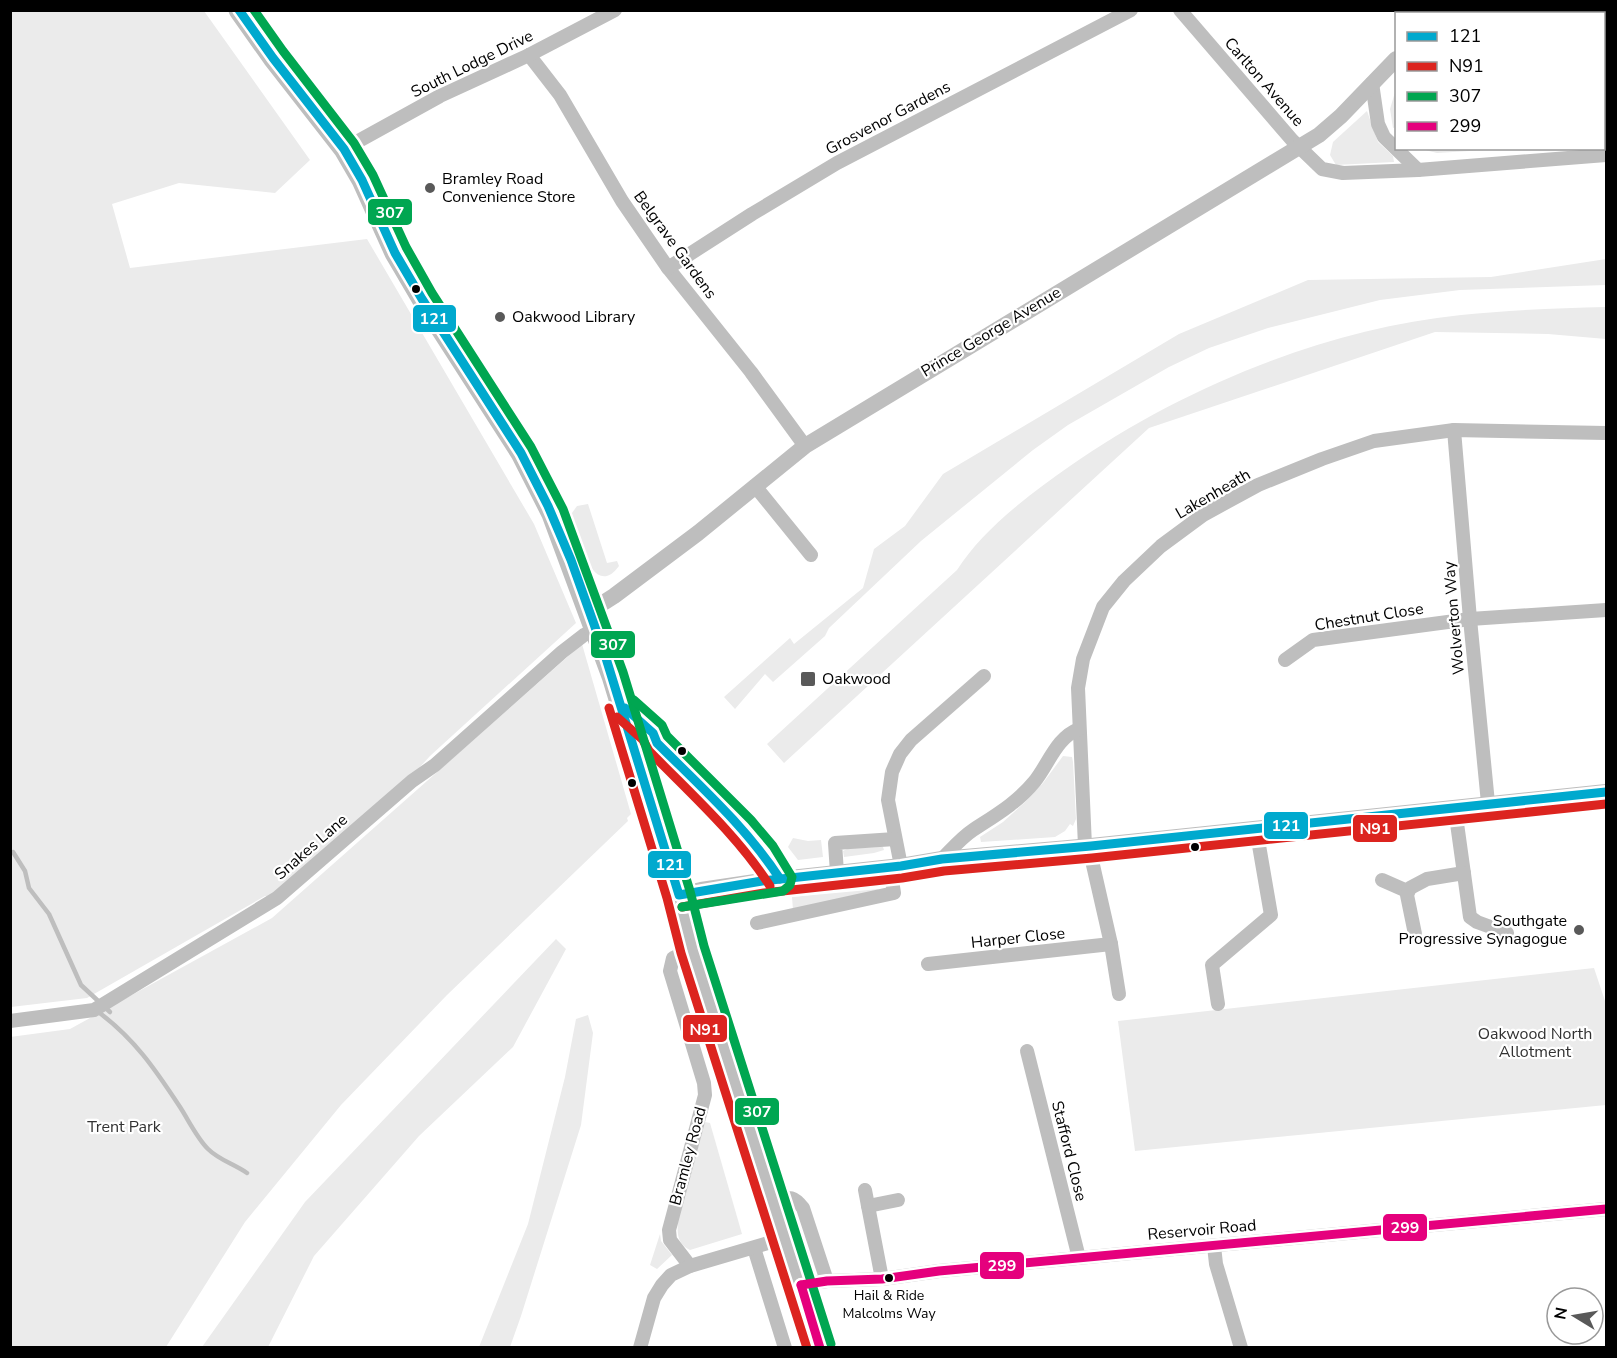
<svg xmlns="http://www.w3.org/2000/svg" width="1617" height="1358" font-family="'Nunito Sans',sans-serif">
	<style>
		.green { fill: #ebebeb }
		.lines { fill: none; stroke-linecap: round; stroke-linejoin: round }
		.stream { stroke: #bebebe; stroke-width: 4.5 }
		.minor { stroke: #bebebe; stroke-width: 14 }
		.tertiary { stroke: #bebebe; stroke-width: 16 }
		.primary { stroke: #bebebe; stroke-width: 21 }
		.bus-1-casing { stroke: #fff; stroke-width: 14 }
		.bus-2-casing { stroke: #fff; stroke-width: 14 }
		.bus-3-casing { stroke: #fff; stroke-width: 14 }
		.bus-4-casing { stroke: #fff; stroke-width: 14 }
		.bus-1 { stroke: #00a9ce; stroke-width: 9 }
		.bus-2 { stroke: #dc241f; stroke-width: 9 }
		.bus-3 { stroke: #00a651; stroke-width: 9 }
		.bus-4 { stroke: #e5007d; stroke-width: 9 }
		.poi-dot { fill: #595959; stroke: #fff; stroke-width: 2 }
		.bus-dot { fill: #000; stroke: #fff; stroke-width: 2 }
		.labels { text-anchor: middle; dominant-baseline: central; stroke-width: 4.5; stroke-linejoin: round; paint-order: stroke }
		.bus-label { font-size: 14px; fill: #000; stroke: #fff }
		.street-label { font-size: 16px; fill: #000; stroke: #fff }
		.poi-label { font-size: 16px; fill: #000; stroke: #fff; text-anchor: start }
		.park-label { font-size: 16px; fill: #323232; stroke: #fff }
		.line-badge { stroke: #fff; stroke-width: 2 }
		.badge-label { font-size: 16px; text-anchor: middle; font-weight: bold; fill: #fff }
	</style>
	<rect width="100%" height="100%" fill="#fff"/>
	<g class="green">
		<path d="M 10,11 L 204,11 L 310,160 L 275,193 L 179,183 L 112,204 L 130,268 L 367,239 L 534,524 L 576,623 L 430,756 L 420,767 L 412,781 L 277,898 L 265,896 L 87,998 L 11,1007 Z"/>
		<path d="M 1396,89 L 1396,127 L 1393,128 L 1390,109 Z"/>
		<path d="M 1367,111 L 1378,142 L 1393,156 L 1394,162 L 1336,165 L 1330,155 L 1333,142 Z"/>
		<path d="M 1421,149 L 1502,149 L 1437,153 Z"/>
		<path d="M 1606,259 L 1606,285 L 1460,290 L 1380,300 L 1268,328 L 1209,348 L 1169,367 L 1115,398 L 1068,425 L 1033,450 L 921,541 L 829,628 L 825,636 L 773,682 L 765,674 L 735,709 L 724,697 L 790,638 L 794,644 L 863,588 L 874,549 L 905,526 L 943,474 L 1179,334 L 1308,280 L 1491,277 Z"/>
		<path d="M 1606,307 L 1606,339 L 1548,334 L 1435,332 L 1149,428 L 784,763 L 767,744 L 957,570 C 984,528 1029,495 1070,466 C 1182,388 1324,329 1461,315 C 1509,310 1558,308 1606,307 Z"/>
		<path d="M 588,504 L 607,563 L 617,561 L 619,566 C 593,601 578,537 571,519 L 572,513 L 577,506 Z"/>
		<path d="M 582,644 L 631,814 L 627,818 L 628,821 L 447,995 L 341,1105 L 245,1222 L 166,1347 L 11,1347 L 10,1037 L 70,1029 L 272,918 Z"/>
		<path d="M 1063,756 L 1072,757 L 1073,762 L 1076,819 L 1073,826 L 1070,824 L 1065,831 L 1055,837 L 981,842 L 980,837 L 1003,822 L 1024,803 L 1043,783 Z"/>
		<path d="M 793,838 L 808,841 L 821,840 L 823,857 L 798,860 L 788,847 Z"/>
		<path d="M 883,847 L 884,850 L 874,853 L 844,857 L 843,851 L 849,848 Z"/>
		<path d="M 879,889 L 870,895 L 793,910 L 792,897 Z"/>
		<path d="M 556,939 L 566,949 L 513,1047 L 419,1136 L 314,1256 L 268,1347 L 202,1347 L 305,1202 Z"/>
		<path d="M 1594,968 L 1606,1004 L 1606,1105 L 1135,1151 L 1118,1021 Z"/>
		<path d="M 588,1015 L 593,1033 L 581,1125 L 521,1316 L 510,1347 L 479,1347 L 528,1224 L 565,1077 L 576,1019 Z"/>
		<path d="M 705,1122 L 710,1123 L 742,1234 L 690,1250 C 677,1244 677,1233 678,1220 Z"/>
		<path d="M 660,1234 L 661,1241 L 672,1255 L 657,1269 L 650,1265 Z"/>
	</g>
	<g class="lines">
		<g class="stream">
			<path d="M 13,852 L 25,871 L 29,888 L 49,914 L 81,985 L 110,1012"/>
			<path d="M 97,1011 C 134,1038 155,1069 180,1107 C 189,1121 197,1138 208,1149 C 219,1160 234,1164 247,1173"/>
		</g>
		<g class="minor">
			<path d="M 1180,10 L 1292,140 L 1322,169 L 1343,173 L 1418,170 L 1606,155"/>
			<path d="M 529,55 L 560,95 L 622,201 L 668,268 L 751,372 L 805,446"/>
			<path d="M 1372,83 L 1378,124 L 1384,137 L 1418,170"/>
			<path d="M 344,149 L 440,96 L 529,55 L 615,10"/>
			<path d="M 668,268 L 752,214 L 837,163 L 1131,10"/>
			<path d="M 1454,430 L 1470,619 L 1488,803"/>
			<path d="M 755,486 L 811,555"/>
			<path d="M 1285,660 L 1313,640 L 1470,619 L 1606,610"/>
			<path d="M 1455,809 L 1470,917 L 1477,922 L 1507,933"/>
			<path d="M 1085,846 L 1078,688 L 1083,659 L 1103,607 L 1124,581 L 1161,546 L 1203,515 L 1258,485 L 1322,459 L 1374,441 L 1454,430 L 1606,433"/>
			<path d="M 1091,846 L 1093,865 L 1111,944 L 1119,994"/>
			<path d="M 942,859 C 952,849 961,838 973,830 C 996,815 1017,803 1035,781 C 1049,763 1057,737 1079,729"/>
			<path d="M 901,866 L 888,800 L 892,772 L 900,754 L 911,740 L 984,676"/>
			<path d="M 837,873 L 835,843 L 895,839"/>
			<path d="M 1382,880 L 1407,891"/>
			<path d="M 757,923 L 894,893 L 890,867"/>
			<path d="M 1415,934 L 1407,895 L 1410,888 L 1427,879 L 1464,873"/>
			<path d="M 928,964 L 1111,944"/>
			<path d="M 1218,1004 L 1212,965 L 1271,915 L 1256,828"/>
			<path d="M 10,1021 L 94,1010 L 277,898 L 412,781 L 435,765 L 562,652 L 584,635 L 596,629"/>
			<path d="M 1027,1051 L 1079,1258"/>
			<path d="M 865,1190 L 882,1279"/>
			<path d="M 774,1200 C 789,1197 793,1195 803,1208 L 827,1281"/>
			<path d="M 868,1206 L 898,1200"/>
			<path d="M 1214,1246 L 1216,1264 L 1241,1348"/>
			<path d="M 754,1248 L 785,1348"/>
			<path d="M 690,1266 L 670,1240 L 669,1230 L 705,1095 L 704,1083 L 670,971 L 673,958 L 692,949"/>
			<path d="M 801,1285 L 827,1281 L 882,1279 L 939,1271 L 1606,1209"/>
			<path d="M 640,1348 L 654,1298 L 662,1285 L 671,1275 L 690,1266 L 785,1238"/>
		</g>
		<g class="tertiary">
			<path d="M 1441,14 L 1444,10"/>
			<path d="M 589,612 L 614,596 L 698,533 L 805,446 L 1319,135 L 1341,116 L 1396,59"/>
			<path d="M 679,895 L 701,890 L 762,881 L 901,866 L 942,859 L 1091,846 L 1606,792"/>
		</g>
		<path class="primary" d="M 239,10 L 273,58 L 344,149 L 362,180 L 395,253 L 422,299 L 521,453 L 552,514 L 612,676 L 679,895 L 692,949 L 820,1348"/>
		<g class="bus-1-casing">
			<g id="bus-1">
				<path d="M 239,10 L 273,58 L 344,149 L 362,180 L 395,253 L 422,299 L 521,453 L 548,506 L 571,560 L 605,655 L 679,895 L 762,881 L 901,866 L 942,859 L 1091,846 L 1606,792"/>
				<path d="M 625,708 L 653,733 L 657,743 C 700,786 746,827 780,879"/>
			</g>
		</g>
		<g class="bus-2-casing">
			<g id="bus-2">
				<path d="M 609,708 L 667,898 L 681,953 L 807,1348"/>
				<path d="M 617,717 L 643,740 L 649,751 C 691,794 737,835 770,886"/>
				<path d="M 682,907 L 764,893 L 902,878 L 944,871 L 1092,858 L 1606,804"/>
			</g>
		</g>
		<g class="bus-3-casing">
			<g id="bus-3">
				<path d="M 254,10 L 283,51 L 354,143 L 373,175 L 406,247 L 432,293 L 531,447 L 563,509 L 623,672 L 690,891 L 704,946 L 831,1344"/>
				<path d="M 634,700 L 662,725 L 667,736 L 751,820 L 773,846 L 792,877 L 790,885 L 783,891 L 682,907"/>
			</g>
		</g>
		<g class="bus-4-casing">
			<g id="bus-4">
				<path d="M 801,1285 L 827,1281 L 882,1279 L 939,1271 L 1606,1209"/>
				<path d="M 801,1285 L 820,1348"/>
			</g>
		</g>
		<use href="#bus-1" class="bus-1"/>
		<use href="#bus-2" class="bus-2"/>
		<use href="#bus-3" class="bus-3"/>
		<use href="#bus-4" class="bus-4"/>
	</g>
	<g class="poi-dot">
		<circle cx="430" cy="188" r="6"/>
		<circle cx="500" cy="317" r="6"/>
		<rect x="800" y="671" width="16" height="16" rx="3"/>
		<circle cx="1579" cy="930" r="6"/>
	</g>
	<g class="bus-dot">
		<circle cx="416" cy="289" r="5"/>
		<circle cx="682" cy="751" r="5"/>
		<circle cx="632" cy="783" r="5"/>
		<circle cx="1195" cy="847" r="5"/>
		<circle cx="889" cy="1278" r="5"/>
	</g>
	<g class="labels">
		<g class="bus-label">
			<text x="889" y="1295">Hail &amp; Ride<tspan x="889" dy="18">Malcolms Way</tspan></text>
		</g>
		<g class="street-label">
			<text transform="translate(472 64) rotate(-26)">South Lodge Drive</text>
			<text transform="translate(1264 82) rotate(49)">Carlton Avenue</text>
			<text transform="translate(888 118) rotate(-28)">Grosvenor Gardens</text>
			<text transform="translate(675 245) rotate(54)">Belgrave Gardens</text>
			<text transform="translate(991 332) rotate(-31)">Prince George Avenue</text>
			<text transform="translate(1213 494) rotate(-30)">Lakenheath</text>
			<text transform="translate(1369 617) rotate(-9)">Chestnut Close</text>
			<text transform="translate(1454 618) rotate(-95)">Wolverton Way</text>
			<text transform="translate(311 847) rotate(-41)">Snakes Lane</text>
			<text transform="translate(1018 938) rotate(-6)">Harper Close</text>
			<text transform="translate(1069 1151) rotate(76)">Stafford Close</text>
			<text transform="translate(688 1156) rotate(-75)">Bramley Road</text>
			<text transform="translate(1202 1230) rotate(-5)">Reservoir Road</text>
		</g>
		<g class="poi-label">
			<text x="442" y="179">Bramley Road<tspan x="442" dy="18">Convenience Store</tspan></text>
			<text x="512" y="317">Oakwood Library</text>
			<text x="822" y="679">Oakwood</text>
			<text x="1567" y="921" text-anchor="end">Southgate<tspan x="1567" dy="18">Progressive Synagogue</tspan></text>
		</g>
		<g class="park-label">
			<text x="1535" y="1034">Oakwood North<tspan x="1535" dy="18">Allotment</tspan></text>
			<text x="124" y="1127">Trent Park</text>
		</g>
	</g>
	<g class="line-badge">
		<rect x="367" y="198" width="46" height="28" rx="6" fill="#00a651"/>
		<rect x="412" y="304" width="45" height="29" rx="6" fill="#00a9ce"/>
		<rect x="590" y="630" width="46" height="29" rx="6" fill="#00a651"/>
		<rect x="1263" y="811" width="46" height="29" rx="6" fill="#00a9ce"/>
		<rect x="1352" y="814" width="46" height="29" rx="6" fill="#dc241f"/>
		<rect x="647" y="850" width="45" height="29" rx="6" fill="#00a9ce"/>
		<rect x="682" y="1014" width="46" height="29" rx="6" fill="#dc241f"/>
		<rect x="734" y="1097" width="46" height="29" rx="6" fill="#00a651"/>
		<rect x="1382" y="1213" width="46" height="29" rx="6" fill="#e5007d"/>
		<rect x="979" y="1251" width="46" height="29" rx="6" fill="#e5007d"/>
	</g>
	<g class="badge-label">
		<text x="390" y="218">307</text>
		<text x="434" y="324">121</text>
		<text x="613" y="650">307</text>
		<text x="1286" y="831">121</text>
		<text x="1375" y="834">N91</text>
		<text x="670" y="870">121</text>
		<text x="705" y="1035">N91</text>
		<text x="757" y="1117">307</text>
		<text x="1405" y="1233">299</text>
		<text x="1002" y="1271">299</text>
	</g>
	<rect width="1617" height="1358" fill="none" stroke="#000000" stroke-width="24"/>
	<rect x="1395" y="12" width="210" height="138" fill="#ffffff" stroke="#999999" stroke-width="1.5"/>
	<rect x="1407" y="32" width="30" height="9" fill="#00a9ce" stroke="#999999" stroke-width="1.5"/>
	<text x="1449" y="42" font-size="18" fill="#000000">121</text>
	<rect x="1407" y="62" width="30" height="9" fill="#dc241f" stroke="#999999" stroke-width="1.5"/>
	<text x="1449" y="72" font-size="18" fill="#000000">N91</text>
	<rect x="1407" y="92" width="30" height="9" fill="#00a651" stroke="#999999" stroke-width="1.5"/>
	<text x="1449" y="102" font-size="18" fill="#000000">307</text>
	<rect x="1407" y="122" width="30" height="9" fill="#e5007d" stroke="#999999" stroke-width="1.5"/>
	<text x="1449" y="132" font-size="18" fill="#000000">299</text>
	<g transform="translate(1575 1316) rotate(281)"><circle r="28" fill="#ffffff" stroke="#999999" stroke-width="1.5"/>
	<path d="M0-4.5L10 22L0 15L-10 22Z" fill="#595959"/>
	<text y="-9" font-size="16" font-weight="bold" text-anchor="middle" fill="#000000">N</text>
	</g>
</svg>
